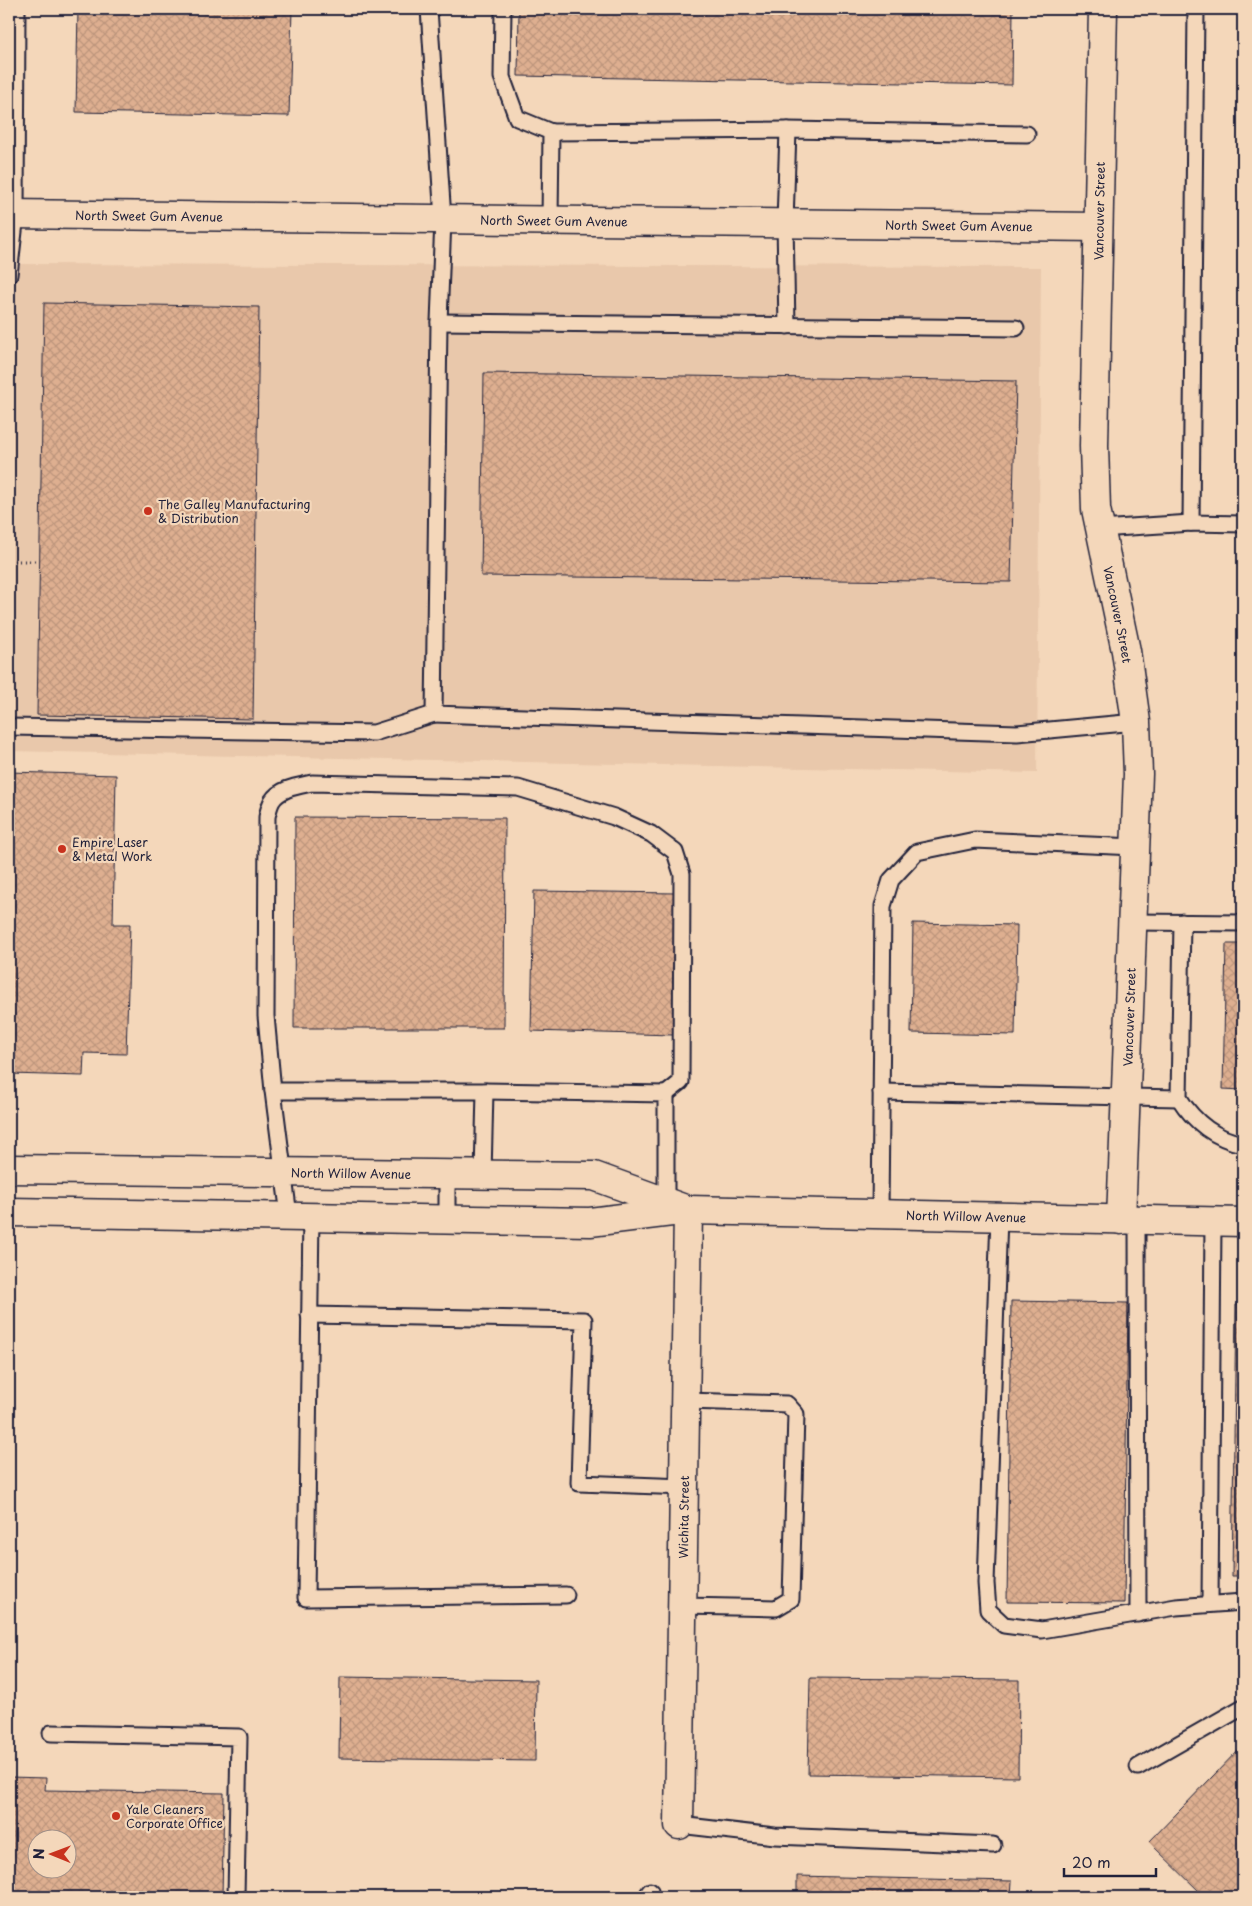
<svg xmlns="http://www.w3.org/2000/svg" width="1252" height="1906" font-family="'Playpen Sans',sans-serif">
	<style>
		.built { fill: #e9c8ab }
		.building { fill: url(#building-cross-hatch); stroke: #22223b; fill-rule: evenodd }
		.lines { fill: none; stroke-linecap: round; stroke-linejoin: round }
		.service-casing { stroke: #22223b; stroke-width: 19 }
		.minor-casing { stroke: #22223b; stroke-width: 31 }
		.path { stroke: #22223b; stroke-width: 3; stroke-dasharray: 1 4; stroke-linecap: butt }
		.service { stroke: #f4d7ba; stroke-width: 15 }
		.minor { stroke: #f4d7ba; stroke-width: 28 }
		.poi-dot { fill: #c8321e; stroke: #f4d7ba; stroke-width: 2 }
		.labels { text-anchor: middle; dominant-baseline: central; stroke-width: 4.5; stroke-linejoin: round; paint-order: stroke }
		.street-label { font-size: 12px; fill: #22223b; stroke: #f4d7ba }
		.poi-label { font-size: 12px; fill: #22223b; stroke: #f4d7ba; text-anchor: start }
	</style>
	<defs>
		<pattern id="building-cross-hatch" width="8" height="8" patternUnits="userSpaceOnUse" patternTransform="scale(1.25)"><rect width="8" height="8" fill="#deaf90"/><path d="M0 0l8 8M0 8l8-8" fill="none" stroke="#be967d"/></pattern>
	</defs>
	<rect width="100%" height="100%" fill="#f4d7ba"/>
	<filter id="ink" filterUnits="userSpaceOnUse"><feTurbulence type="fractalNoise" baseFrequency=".02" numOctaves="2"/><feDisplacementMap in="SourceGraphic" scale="10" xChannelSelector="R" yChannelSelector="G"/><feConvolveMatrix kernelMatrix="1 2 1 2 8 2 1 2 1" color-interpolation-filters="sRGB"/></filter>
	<g filter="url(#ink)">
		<path class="built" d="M 9,264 L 1041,267 L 1037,773 L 9,751 Z"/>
		<g class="building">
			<path d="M 78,9 L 292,9 L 289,116 L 76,112 Z"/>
			<path d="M 519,9 L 1013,9 L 1012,85 L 518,76 Z"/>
			<path d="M 44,303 L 259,307 L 253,719 L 37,715 Z"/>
			<path d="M 484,373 L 1016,381 L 1011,582 L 481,576 Z"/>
			<path d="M 9,772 L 116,775 L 113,924 L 130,924 L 126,1054 L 84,1053 L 83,1076 L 9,1074 Z"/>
			<path d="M 295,817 L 505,818 L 504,1028 L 294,1028 Z"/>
			<path d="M 534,891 L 676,893 L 673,1035 L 531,1031 Z"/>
			<path d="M 913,923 L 1017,925 L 1015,1035 L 911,1033 Z"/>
			<path d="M 1226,944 L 1243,944 L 1243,1090 L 1223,1089 Z"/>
			<path d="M 1011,1301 L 1128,1303 L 1124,1603 L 1007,1602 Z"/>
			<path d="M 1236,1305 L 1243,1305 L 1243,1576 L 1232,1576 Z"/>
			<path d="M 340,1677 L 536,1680 L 535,1761 L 339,1758 Z"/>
			<path d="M 810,1678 L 1019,1680 L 1018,1777 L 808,1774 Z"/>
			<path d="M 1243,1745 L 1243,1897 L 1205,1897 L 1149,1842 Z"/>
			<path d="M 9,1777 L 46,1778 L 45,1790 L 224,1793 L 222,1897 L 9,1897 ZM 38,1838 L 68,1838 L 68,1868 L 38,1868 Z"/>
			<path d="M 797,1876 L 1012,1881 L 1011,1897 L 797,1897 Z"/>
		</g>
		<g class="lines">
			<g class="service-casing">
				<g id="service">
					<path d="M 429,9 L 443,219 L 439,322 L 434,714 L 1017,733 L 1136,722"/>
					<path d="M 503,9 L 502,77 L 517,118 L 551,132 L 550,221"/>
					<path d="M 551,132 L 788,130 L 1027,134"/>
					<path d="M 9,275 L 16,214 L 17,9"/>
					<path d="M 439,322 L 1016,328"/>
					<path d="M 787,326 L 785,223 L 788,130"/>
					<path d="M 1191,523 L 1196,9"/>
					<path d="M 1100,529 L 1191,523 L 1243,524"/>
					<path d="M 9,727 L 374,733 L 434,714"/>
					<path d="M 1133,922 L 1243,923"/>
					<path d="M 1182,922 L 1179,1098 C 1194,1122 1216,1139 1243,1144"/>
					<path d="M 273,1091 L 266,1016 L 267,817 C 268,812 270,805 272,801 C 280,788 299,786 312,783 L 518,788 L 614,817 L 651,834 L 675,852 L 682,874 L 681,1082 L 666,1094"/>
					<path d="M 881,1092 L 1179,1098"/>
					<path d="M 447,1175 L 447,1219"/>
					<path d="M 483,1175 L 485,1091"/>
					<path d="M 880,1214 L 883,906 L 891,880 L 917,852 L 975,840 L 1136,847"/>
					<path d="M 289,1216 L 273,1091 L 485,1091 L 666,1094 L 666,1206"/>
					<path d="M 311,1216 L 306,1598 L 566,1595"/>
					<path d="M 999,1217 L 986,1583 L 988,1610 L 1004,1625 L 1042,1630 L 1176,1607 L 1243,1602"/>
					<path d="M 1137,1220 L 1138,1614"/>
					<path d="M 309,1315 L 584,1320 L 579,1483 L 685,1487"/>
					<path d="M 1210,1604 L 1213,1222"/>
					<path d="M 683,1606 L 776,1608 L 791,1599 L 796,1414 L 787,1404 L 686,1401"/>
					<path d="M 51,1733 L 239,1737 L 236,1897"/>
					<path d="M 1138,1767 L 1243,1707"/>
					<path d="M 679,1825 L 775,1836 L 993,1845"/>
					<path d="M 646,1897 L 650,1891"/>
				</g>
			</g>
			<g class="minor-casing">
				<g id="minor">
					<path id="s1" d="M 1103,9 L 1094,446 L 1096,509 L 1126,651 L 1136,722 L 1138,774 L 1121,1220"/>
					<path id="s2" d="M 9,214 L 1098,227"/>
					<path id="s3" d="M 9,1169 L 594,1176 L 682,1208"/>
					<path id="s4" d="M 9,1212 L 590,1222 L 688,1210 L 1243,1222"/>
					<path id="s5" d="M 679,1825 L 688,1210"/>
				</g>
			</g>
			<path class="path" d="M 9,561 L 35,561"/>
			<use href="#service" class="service"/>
			<use href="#minor" class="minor"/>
		</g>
	</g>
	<g class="poi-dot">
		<circle cx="148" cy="511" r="5"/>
		<circle cx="62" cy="849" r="5"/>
		<circle cx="116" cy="1816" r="5"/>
	</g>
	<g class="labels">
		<g class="street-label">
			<text transform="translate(1099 211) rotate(-89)">Vancouver Street</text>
			<text stroke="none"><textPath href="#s2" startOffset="140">North Sweet Gum Avenue</textPath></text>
			<text stroke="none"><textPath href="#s2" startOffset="545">North Sweet Gum Avenue</textPath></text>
			<text stroke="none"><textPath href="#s2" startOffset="950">North Sweet Gum Avenue</textPath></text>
			<text stroke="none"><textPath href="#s1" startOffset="608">Vancouver Street</textPath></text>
			<text transform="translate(1129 1017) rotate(-88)">Vancouver Street</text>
			<text stroke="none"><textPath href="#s3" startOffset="342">North Willow Avenue</textPath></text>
			<text stroke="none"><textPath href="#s4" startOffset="958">North Willow Avenue</textPath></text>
			<text stroke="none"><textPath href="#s5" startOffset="308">Wichita Street</textPath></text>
		</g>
		<g class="poi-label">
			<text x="158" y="504">The Galley Manufacturing<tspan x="158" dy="14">&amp; Distribution</tspan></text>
			<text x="72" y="842">Empire Laser<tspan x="72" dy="14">&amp; Metal Work</tspan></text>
			<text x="126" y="1809">Yale Cleaners<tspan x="126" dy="14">Corporate Office</tspan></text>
		</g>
	</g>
	<rect width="1252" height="1906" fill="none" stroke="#f4d7ba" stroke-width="30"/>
	<rect x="15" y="15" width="1222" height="1876" fill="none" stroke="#22223b" stroke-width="2" filter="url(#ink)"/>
	<g transform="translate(52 1854) rotate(271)"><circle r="24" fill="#f4d7ba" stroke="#a08f87"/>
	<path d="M0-4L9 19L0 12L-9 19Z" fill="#c8321e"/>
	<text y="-8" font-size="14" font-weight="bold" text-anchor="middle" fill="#22223b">N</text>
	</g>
	<path d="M1064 1868v8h92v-8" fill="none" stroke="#22223b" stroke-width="2.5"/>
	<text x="1072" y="1868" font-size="15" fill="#22223b" stroke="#f4d7ba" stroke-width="4" paint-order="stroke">20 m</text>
</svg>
